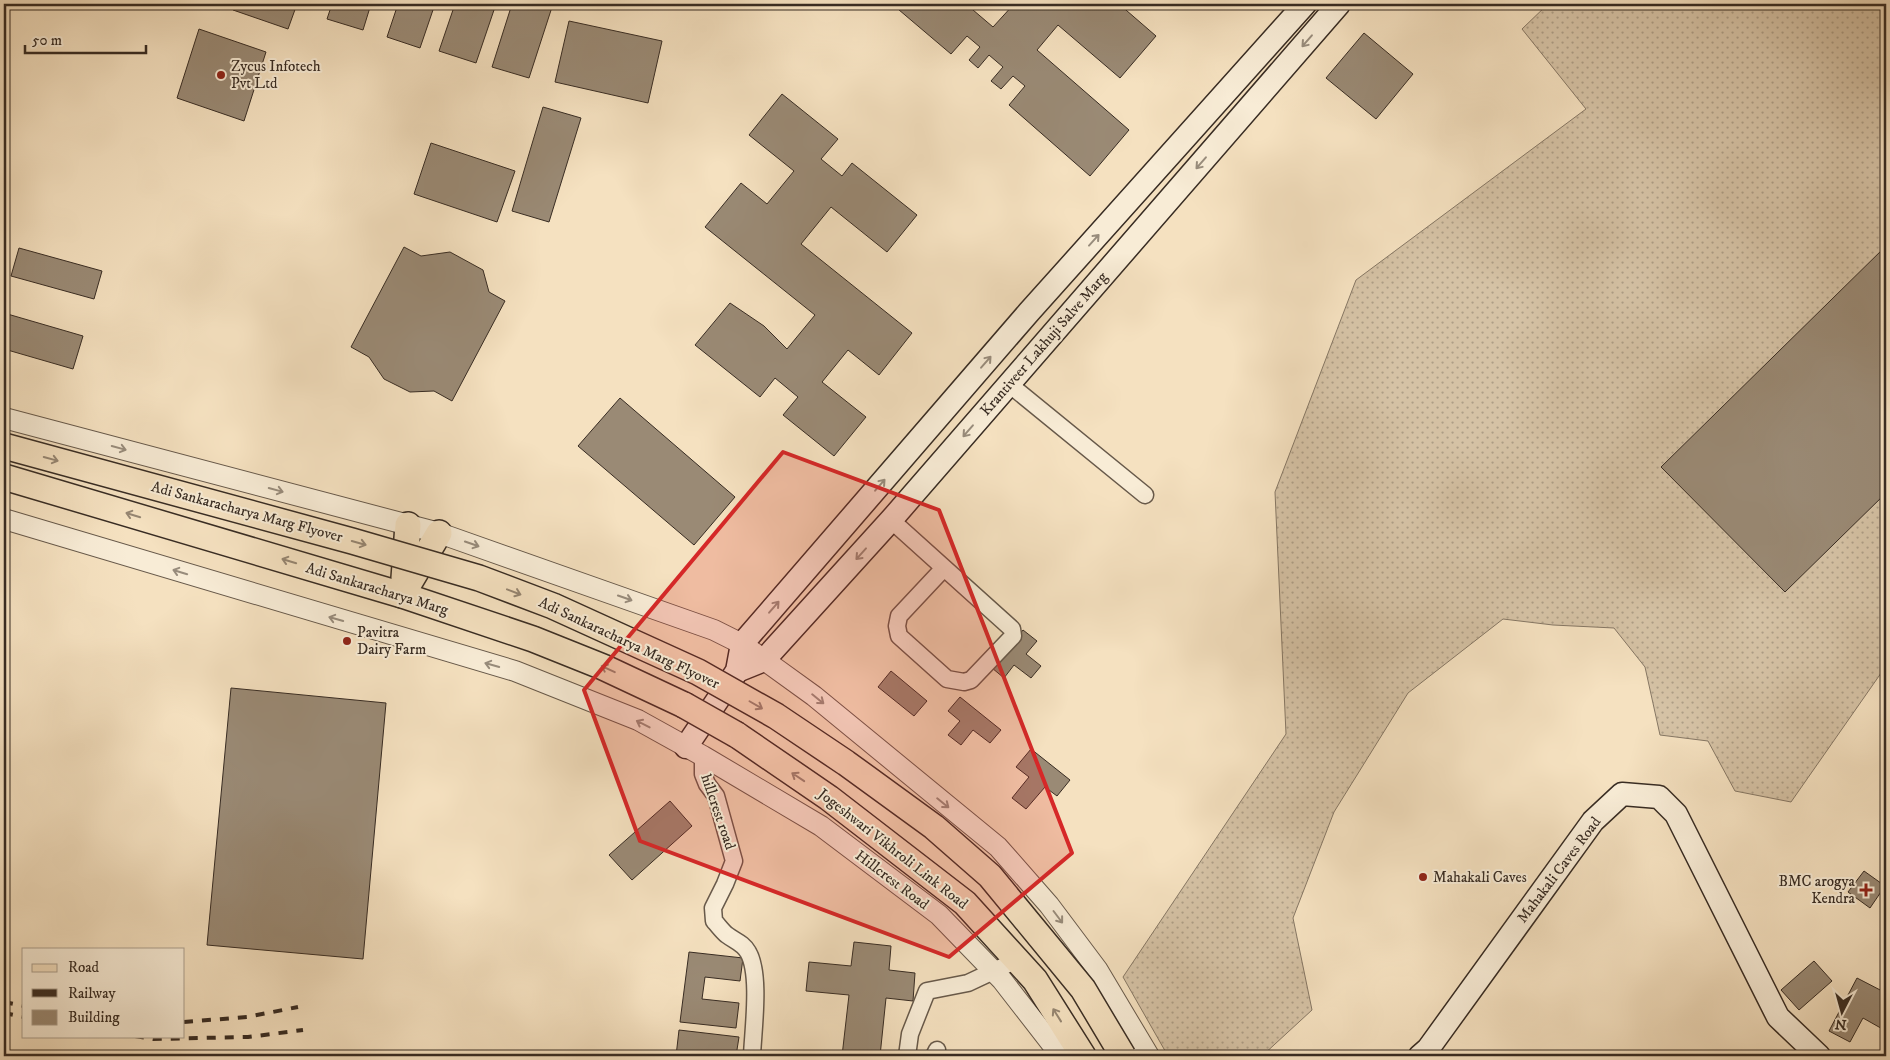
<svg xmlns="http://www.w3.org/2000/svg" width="1890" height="1060" font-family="'IM FELL DW Pica',serif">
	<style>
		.grass { fill: url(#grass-dots); stroke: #867764 }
		.building { fill: #9a8a75; stroke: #382c23 }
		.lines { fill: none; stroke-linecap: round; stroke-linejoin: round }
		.minor-casing { stroke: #67594a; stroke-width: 19 }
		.tertiary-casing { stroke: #67594a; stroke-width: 22 }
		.secondary-casing { stroke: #382c23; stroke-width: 25 }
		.primary-casing { stroke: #382c23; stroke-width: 28 }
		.minor { stroke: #f8ecd6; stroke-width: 16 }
		.tertiary { stroke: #f8ecd6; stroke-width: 20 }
		.secondary { stroke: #f8ecd6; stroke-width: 22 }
		.primary { stroke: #f5e1c0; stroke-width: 25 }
		.rail { stroke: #382c23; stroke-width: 4; stroke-dasharray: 9 9; stroke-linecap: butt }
		.primary-bridge-casing { stroke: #382c23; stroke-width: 28; stroke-linecap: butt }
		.primary-bridge { stroke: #f5e1c0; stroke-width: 25 }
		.oneway { stroke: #988c7c }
		.oneway2 { stroke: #968672 }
		.marked { fill: #d62828; fill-opacity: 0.2; stroke: #d62828; stroke-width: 4; stroke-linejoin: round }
		.poi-dot { fill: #8f2418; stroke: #f8ecd6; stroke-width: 2 }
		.labels { text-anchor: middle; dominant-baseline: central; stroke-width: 4; stroke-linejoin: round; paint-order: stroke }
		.poi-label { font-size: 15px; fill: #382c23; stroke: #f8ecd6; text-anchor: start }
		.street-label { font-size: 15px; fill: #382c23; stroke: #f8ecd6 }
	</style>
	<defs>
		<pattern id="grass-dots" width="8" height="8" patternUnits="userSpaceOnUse" patternTransform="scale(1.25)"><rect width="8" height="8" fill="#d5c2a5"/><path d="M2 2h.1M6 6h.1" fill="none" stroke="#ae9e86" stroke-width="1.8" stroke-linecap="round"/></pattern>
	</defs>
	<rect width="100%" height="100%" fill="#f5e1c0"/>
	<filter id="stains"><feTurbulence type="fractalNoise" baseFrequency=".004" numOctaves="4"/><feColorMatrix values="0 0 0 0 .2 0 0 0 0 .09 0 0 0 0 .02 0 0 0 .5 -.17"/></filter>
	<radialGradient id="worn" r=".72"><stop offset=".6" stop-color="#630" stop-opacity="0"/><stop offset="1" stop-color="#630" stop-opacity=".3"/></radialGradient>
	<path class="grass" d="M 1548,4 L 1886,4 L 1886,666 L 1791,802 L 1735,791 L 1708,741 L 1660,735 L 1645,667 L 1614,628 L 1553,625 L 1503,619 L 1408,693 L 1334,812 L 1293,918 L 1312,1010 L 1262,1056 L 1168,1056 L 1123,977 L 1286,734 L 1275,492 L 1356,280 L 1586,109 L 1522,29 Z"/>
	<g class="building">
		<path d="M 235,4 L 297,4 L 288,29 L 233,10 Z"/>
		<path d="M 332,4 L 371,4 L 363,30 L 327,19 Z"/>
		<path d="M 398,4 L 435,4 L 420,48 L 387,37 Z"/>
		<path d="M 455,4 L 496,4 L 476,63 L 439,51 Z"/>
		<path d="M 512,4 L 553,4 L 529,78 L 492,67 Z"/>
		<path d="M 892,4 L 966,4 L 993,27 L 1014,4 L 1119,4 L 1156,36 L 1120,78 L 1058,25 L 1037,50 L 1129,130 L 1090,176 L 1009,105 L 1025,86 L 1013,76 L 1001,89 L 991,81 L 1003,67 L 989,55 L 978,68 L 969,60 L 980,47 L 967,36 L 951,54 Z"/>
		<path d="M 569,21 L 662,41 L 648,103 L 555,82 Z"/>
		<path d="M 199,29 L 266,52 L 244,121 L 177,98 Z"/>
		<path d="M 1364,33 L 1413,74 L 1376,119 L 1326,78 Z"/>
		<path d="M 782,94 L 838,139 L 821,159 L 842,176 L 852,163 L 917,215 L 887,252 L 831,207 L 801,244 L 912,333 L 879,375 L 848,350 L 822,382 L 866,417 L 834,456 L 783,415 L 798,397 L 775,378 L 760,397 L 695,345 L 730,303 L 764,326 L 787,349 L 815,315 L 705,227 L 741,183 L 767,204 L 794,171 L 749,135 Z"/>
		<path d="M 543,107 L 581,118 L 549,222 L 512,211 Z"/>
		<path d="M 431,143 L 515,171 L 497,222 L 414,194 Z"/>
		<path d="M 1886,246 L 1886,493 L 1785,592 L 1661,467 Z"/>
		<path d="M 404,247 L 421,256 L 450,252 L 483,270 L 489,292 L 505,301 L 452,401 L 434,391 L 410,392 L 384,379 L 369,357 L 351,347 Z"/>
		<path d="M 19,248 L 102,271 L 94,299 L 11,276 Z"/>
		<path d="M 4,313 L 83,336 L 73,369 L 4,349 Z"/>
		<path d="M 620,398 L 735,497 L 694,545 L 578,446 Z"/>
		<path d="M 1023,630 L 1037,641 L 1026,654 L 1041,666 L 1031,678 L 1014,665 L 1004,678 L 992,668 Z"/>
		<path d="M 891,671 L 927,701 L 914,716 L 878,687 Z"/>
		<path d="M 231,688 L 386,703 L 363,959 L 207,945 Z"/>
		<path d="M 960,697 L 1001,730 L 990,743 L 973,730 L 961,745 L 948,735 L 960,721 L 948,711 Z"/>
		<path d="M 1031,749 L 1070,780 L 1057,796 L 1045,787 L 1026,809 L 1012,798 L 1029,777 L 1016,767 Z"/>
		<path d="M 670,801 L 692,826 L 632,880 L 609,855 Z"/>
		<path d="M 1864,871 L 1885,886 L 1870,908 L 1848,892 Z"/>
		<path d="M 854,942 L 891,946 L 889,970 L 915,973 L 913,1001 L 886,998 L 880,1056 L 842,1056 L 849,995 L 806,991 L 809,962 L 851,966 Z"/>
		<path d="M 689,952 L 743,958 L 740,981 L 705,977 L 702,999 L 739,1003 L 736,1028 L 680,1022 Z"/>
		<path d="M 1814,961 L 1832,981 L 1799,1010 L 1781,990 Z"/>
		<path d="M 1857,978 L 1886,993 L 1886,1031 L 1863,1018 L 1850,1042 L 1829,1031 Z"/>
		<path d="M 679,1030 L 739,1037 L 736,1056 L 676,1056 Z"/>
	</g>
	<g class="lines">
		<g class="minor-casing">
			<g id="minor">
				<path d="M 1009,384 L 1145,495"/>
				<path d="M 891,520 L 1012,629 L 1013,636 L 971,680 L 964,682 L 947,679 L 899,636 L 897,626 L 899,616 L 944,568"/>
				<path d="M 703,756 L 703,774 L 707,784 L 716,796 L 734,861 L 725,884 L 713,908 L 714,921 C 718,925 722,931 727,935 C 735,941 743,943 748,952 C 761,974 753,1030 752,1056"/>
				<path d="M 907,1056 L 910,1034 L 927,991 L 968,983 L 1017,960"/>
				<path d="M 934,1056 L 937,1050"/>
			</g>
		</g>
		<g class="tertiary-casing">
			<g id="tertiary">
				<path d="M 4,418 L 439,533 L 714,630 L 742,644 L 814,696 L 998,847 L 1049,905 L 1097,969 L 1149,1056"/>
				<path d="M 4,519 L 515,671 L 638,720 L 703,756 L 821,826 L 939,915 L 1002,980 L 1061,1056"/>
			</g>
		</g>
		<g class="secondary-casing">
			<g id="secondary">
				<path d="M 737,671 L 764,660 L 891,520 L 1339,4"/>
				<path d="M 686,747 L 737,671 L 742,644 L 1029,312 L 1305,4"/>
				<path d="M 1420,1056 L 1428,1049 L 1593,821 L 1622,794 L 1659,797 L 1676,814 L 1778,1017 L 1819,1056"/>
			</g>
		</g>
		<g class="primary-casing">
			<g id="primary">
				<path d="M 4,477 L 402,595 L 533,639 L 603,667 L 684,705"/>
				<path d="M 404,578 L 408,525"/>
				<path d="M 402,595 L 439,533"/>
				<path d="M 737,735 L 829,798 L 965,903 L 1035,980 L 1083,1056"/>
			</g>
		</g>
		<use href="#minor" class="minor"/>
		<use href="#tertiary" class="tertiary"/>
		<use href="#secondary" class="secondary"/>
		<use href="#primary" class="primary"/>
		<g class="rail">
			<path d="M 4,1002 L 24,1006"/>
			<path d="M 4,1013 L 24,1017"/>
			<path d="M 184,1022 L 247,1017 L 298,1007"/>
			<path d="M 135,1036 L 153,1039 L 248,1037 L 303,1030"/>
		</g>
		<g class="primary-bridge-casing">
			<g id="primary-bridge">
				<path d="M 4,446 L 352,541 L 479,578 L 553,606 L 698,672 L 776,716 L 846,763 L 934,827 L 990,876 L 1083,989 L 1123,1056"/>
				<path d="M 684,705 L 737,735"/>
			</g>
		</g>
		<use href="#primary-bridge" class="primary-bridge"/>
	</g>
	<defs><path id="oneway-shaft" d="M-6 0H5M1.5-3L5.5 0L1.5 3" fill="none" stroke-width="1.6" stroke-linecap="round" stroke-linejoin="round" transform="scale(1.25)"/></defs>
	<g class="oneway">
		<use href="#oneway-shaft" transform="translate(1307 41) rotate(131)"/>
		<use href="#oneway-shaft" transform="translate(1201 163) rotate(131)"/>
		<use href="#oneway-shaft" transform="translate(1094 240) rotate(-48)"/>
		<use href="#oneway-shaft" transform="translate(986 362) rotate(-49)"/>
		<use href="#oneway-shaft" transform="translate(968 431) rotate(131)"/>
		<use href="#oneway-shaft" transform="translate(119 448) rotate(15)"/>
		<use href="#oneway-shaft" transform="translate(880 485) rotate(-49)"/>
		<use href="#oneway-shaft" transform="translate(276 490) rotate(15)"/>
		<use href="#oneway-shaft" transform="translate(472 544) rotate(19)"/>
		<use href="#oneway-shaft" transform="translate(861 554) rotate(132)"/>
		<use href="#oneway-shaft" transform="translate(180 572) rotate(-163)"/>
		<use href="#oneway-shaft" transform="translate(625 598) rotate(19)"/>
		<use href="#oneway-shaft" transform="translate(774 607) rotate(-49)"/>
		<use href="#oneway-shaft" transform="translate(336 619) rotate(-164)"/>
		<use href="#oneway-shaft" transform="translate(492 665) rotate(-164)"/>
		<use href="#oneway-shaft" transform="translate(818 699) rotate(39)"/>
		<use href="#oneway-shaft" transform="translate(643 724) rotate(-153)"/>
		<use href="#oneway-shaft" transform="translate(943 803) rotate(39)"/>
		<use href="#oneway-shaft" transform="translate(1058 917) rotate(53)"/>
	</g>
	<g class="oneway2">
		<use href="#oneway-shaft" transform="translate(51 459) rotate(15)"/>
		<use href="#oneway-shaft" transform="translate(133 515) rotate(-163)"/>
		<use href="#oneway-shaft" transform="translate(359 543) rotate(16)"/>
		<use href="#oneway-shaft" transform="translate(289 561) rotate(-163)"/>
		<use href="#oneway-shaft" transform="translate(514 592) rotate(21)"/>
		<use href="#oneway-shaft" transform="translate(608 669) rotate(-155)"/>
		<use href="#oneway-shaft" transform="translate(756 705) rotate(30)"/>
		<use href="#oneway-shaft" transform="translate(798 777) rotate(-146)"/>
		<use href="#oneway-shaft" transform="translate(1057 1015) rotate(-122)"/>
	</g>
	<path class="marked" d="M 783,452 L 939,510 L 1072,853 L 949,957 L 640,841 L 584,690 Z"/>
	<g class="poi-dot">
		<circle cx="221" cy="75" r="5"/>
		<circle cx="347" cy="641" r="5"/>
		<circle cx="1423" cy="877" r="5"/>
		<path d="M1863.5 882.5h5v5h5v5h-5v5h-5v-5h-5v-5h5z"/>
	</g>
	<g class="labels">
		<g class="poi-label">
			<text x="231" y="66">Zycus Infotech<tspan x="231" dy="17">Pvt Ltd</tspan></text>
			<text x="357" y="632">Pavitra<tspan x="357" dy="17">Dairy Farm</tspan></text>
			<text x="1433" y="877">Mahakali Caves</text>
			<text x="1855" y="881" text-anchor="end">BMC arogya<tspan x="1855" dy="17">Kendra</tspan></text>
		</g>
		<g class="street-label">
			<text transform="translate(1044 344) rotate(-49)">Krantiveer Lakhuji Salve Marg</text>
			<text transform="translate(247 512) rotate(15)">Adi Sankaracharya Marg Flyover</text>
			<text transform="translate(377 589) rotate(17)">Adi Sankaracharya Marg</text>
			<text transform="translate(629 643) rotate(25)">Adi Sankaracharya Marg Flyover</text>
			<text transform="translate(718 812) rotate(71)">hillcrest road</text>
			<text transform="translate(893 849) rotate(38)">Jogeshwari Vikhroli Link Road</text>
			<text transform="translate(1559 870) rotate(-53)">Mahakali Caves Road</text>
			<text transform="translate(892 880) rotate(37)">Hillcrest Road</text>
		</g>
	</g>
	<rect width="1890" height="1060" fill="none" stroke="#f5e1c0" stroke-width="20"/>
	<rect x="5" y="5" width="1880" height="1050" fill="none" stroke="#382c23" stroke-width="2.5"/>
	<rect x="10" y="10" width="1870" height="1040" fill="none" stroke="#382c23"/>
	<rect x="22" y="948" width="162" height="90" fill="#f8ecd6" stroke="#ab9f8e"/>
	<rect x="32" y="964" width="25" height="8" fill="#f5e1c0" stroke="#ab9f8e"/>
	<text x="68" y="972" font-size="15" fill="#382c23">Road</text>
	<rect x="32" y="989" width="25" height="8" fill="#382c23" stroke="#ab9f8e"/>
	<text x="68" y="998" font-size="15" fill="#382c23">Railway</text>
	<rect x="32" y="1010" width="25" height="15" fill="#9a8a75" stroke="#ab9f8e"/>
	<text x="68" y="1022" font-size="15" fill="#382c23">Building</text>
	<g transform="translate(1842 1012) rotate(186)" stroke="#f8ecd6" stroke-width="4" paint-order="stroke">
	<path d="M0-4L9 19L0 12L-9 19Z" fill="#382c23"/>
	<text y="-8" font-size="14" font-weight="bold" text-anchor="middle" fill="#382c23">N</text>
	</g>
	<path d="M25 45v8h121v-8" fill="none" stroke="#382c23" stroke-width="2.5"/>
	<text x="32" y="45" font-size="15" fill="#382c23" stroke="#f8ecd6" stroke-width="4" paint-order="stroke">50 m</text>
	<rect width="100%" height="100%" filter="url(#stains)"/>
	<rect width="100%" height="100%" fill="url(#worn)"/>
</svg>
